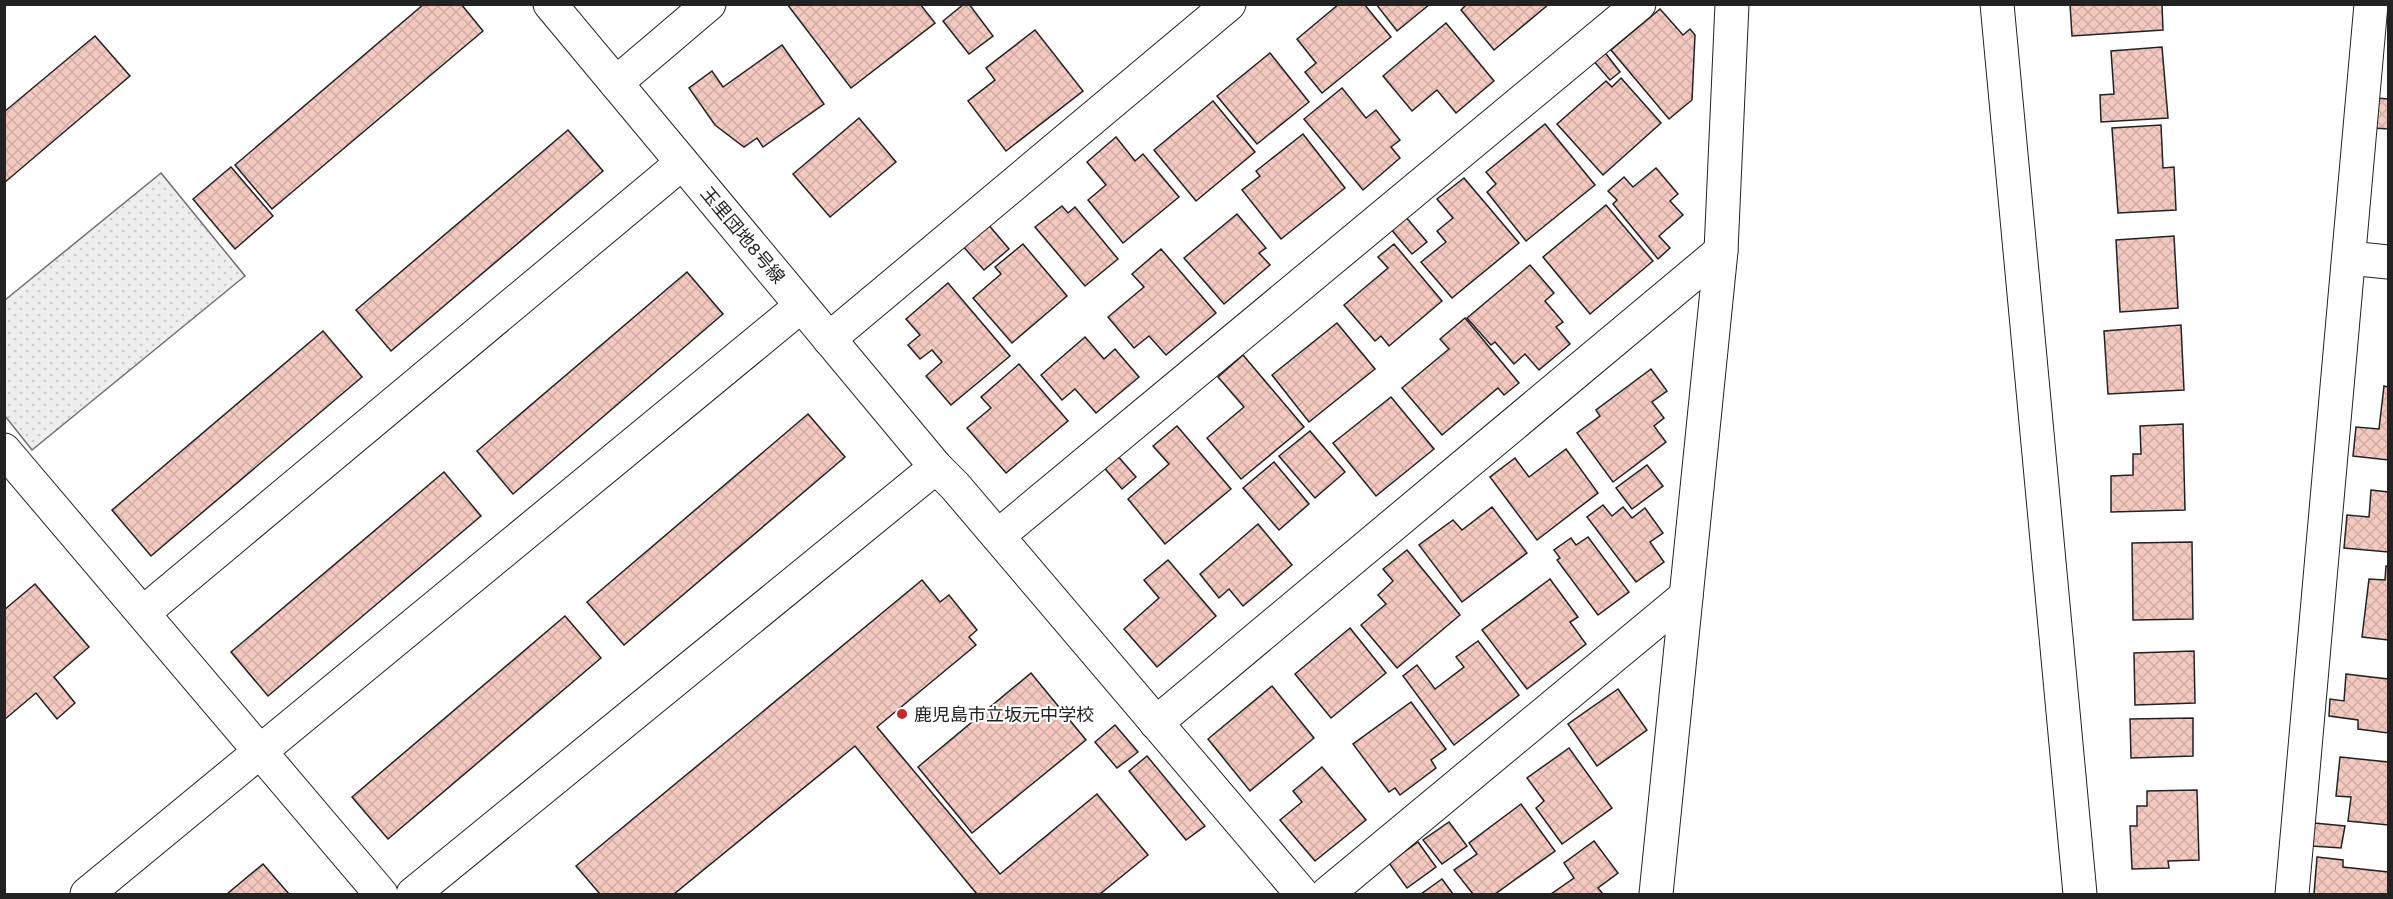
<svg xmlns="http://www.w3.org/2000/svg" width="2393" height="899" font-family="'Work Sans','Noto Sans JP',sans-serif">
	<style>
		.park { fill: url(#park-dots); stroke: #6f6f6f; stroke-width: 1.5 }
		.building { fill: url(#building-cross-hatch); stroke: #222; stroke-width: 1.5 }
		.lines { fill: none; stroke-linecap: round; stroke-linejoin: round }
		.minor-casing { stroke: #222; stroke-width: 35 }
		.minor { stroke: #fff; stroke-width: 33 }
		.poi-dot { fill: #c62828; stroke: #fff; stroke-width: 2 }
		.labels { text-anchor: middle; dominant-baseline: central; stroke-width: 4.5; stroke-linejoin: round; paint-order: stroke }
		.street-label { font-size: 18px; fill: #222; stroke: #fff }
		.poi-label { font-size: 18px; fill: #222; stroke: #fff; text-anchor: start }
	</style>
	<defs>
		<pattern id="park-dots" width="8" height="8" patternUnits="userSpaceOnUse" patternTransform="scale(1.5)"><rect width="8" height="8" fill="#eee"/><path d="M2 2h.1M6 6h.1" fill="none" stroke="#ccc" stroke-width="1.8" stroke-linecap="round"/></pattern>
		<pattern id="building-cross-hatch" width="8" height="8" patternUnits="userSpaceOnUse" patternTransform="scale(1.5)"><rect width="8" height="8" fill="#f3c9c0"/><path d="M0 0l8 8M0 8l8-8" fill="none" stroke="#d0aca5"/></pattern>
	</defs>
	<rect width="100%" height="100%" fill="#fff"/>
	<path class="park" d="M 161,173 L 245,276 L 32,450 L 5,416 L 5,300 Z"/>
	<g class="building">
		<path d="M 424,4 L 461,4 L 483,31 L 272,209 L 235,165 Z"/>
		<path d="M 787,4 L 920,4 L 935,23 L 851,88 Z"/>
		<path d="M 964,4 L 969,4 L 993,36 L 969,54 L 943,21 Z"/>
		<path d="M 1339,4 L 1364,4 L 1391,37 L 1322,93 L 1305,72 L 1316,63 L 1297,39 Z"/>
		<path d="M 1376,4 L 1430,4 L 1397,31 Z"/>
		<path d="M 1467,4 L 1549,4 L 1494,50 L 1461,10 Z"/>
		<path d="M 2070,4 L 2162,4 L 2163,30 L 2072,36 Z"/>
		<path d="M 1660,9 L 1683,35 L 1690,29 L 1695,35 L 1692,100 L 1669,119 L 1611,50 Z"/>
		<path d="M 1446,23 L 1494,81 L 1456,113 L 1437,90 L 1412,111 L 1383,76 Z"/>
		<path d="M 1035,30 L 1083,91 L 1006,151 L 968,101 L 995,80 L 986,68 Z"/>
		<path d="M 95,36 L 130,76 L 4,183 L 4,112 Z"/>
		<path d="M 782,45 L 824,104 L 763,147 L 757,138 L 744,147 L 715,125 L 689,88 L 712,71 L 723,87 Z"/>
		<path d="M 2162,47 L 2168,118 L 2101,122 L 2100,95 L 2114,94 L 2111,51 Z"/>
		<path d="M 1603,50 L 1620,72 L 1610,80 L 1592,59 Z"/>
		<path d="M 1270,53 L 1309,102 L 1257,144 L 1217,96 Z"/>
		<path d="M 1621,78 L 1661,123 L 1603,175 L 1557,124 L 1606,81 L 1612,87 Z"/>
		<path d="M 1342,88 L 1366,118 L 1376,110 L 1400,140 L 1391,147 L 1400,158 L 1363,190 L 1304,119 Z"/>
		<path d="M 2377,98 L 2388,99 L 2388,129 L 2373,128 Z"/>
		<path d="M 1213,101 L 1255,152 L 1196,201 L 1154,150 Z"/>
		<path d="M 859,118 L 896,162 L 830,217 L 793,174 Z"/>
		<path d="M 1545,124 L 1595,185 L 1526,241 L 1487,192 L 1496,184 L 1486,172 Z"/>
		<path d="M 2161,125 L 2163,168 L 2174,167 L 2176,210 L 2118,213 L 2112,128 Z"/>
		<path d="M 568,130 L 603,171 L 391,351 L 356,310 Z"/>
		<path d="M 1303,134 L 1345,188 L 1281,239 L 1242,190 L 1260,176 L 1256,171 Z"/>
		<path d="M 1116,137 L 1135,161 L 1143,154 L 1179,197 L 1123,243 L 1088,200 L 1106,185 L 1087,162 Z"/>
		<path d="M 231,167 L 273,216 L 235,249 L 193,199 Z"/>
		<path d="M 1656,168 L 1678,194 L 1670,201 L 1683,215 L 1659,236 L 1670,248 L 1658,259 L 1613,204 L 1617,200 L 1608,191 L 1624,177 L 1633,187 Z"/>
		<path d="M 1464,178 L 1519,243 L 1452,298 L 1421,262 L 1446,242 L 1437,231 L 1453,218 L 1437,199 Z"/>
		<path d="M 1606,205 L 1653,261 L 1590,314 L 1543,257 Z"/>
		<path d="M 1062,206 L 1068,213 L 1075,207 L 1118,259 L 1085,286 L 1035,227 Z"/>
		<path d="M 1237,214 L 1266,248 L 1259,253 L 1270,265 L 1224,304 L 1184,258 Z"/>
		<path d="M 1405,216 L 1427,242 L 1412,254 L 1390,228 Z"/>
		<path d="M 987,223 L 1009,249 L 984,270 L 961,244 Z"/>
		<path d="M 2174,236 L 2178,308 L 2120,312 L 2116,240 Z"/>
		<path d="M 1023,244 L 1067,296 L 1012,343 L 973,298 L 1001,274 L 995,267 Z"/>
		<path d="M 1394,244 L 1442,301 L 1389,346 L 1381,336 L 1375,341 L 1344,305 L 1388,268 L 1378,257 Z"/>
		<path d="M 1161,249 L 1216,313 L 1166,355 L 1149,336 L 1134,348 L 1108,317 L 1144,287 L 1132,274 Z"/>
		<path d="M 1530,265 L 1554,293 L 1545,301 L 1563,322 L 1556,327 L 1570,344 L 1539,370 L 1525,354 L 1514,364 L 1495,342 L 1491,345 L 1467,318 Z"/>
		<path d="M 687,272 L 723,314 L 513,494 L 477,451 Z"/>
		<path d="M 948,283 L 1010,356 L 951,405 L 926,376 L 942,362 L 932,350 L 920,359 L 908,345 L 920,335 L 906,319 Z"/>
		<path d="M 1465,318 L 1519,383 L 1504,395 L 1498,388 L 1442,435 L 1402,388 L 1449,349 L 1440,339 Z"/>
		<path d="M 1337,323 L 1375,369 L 1309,422 L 1272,375 Z"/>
		<path d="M 2181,325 L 2184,390 L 2108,394 L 2104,331 Z"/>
		<path d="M 323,331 L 362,377 L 151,556 L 112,510 Z"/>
		<path d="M 1085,337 L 1104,359 L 1115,349 L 1139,377 L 1096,413 L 1075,389 L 1062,400 L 1041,375 Z"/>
		<path d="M 1243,355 L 1304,427 L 1241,479 L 1207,438 L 1244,407 L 1218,377 Z"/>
		<path d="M 1019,364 L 1068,421 L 1006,473 L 967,428 L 991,408 L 981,397 Z"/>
		<path d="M 1651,369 L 1667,391 L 1652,402 L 1664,418 L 1654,426 L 1666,442 L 1613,482 L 1577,433 L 1600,416 L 1596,410 Z"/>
		<path d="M 2384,386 L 2388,387 L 2388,460 L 2353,456 L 2356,427 L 2379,429 Z"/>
		<path d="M 1391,397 L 1434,449 L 1376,496 L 1333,443 Z"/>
		<path d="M 808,414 L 845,457 L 624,645 L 587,602 Z"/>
		<path d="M 2183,424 L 2185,510 L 2111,512 L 2111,476 L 2133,475 L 2133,454 L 2141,454 L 2140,426 Z"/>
		<path d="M 1177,426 L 1231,489 L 1165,544 L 1128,499 L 1169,464 L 1153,446 Z"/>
		<path d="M 1310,431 L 1345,472 L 1315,498 L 1279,456 Z"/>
		<path d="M 1566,449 L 1598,493 L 1537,540 L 1490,477 L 1515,458 L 1529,477 Z"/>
		<path d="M 1116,454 L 1136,477 L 1122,489 L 1102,465 Z"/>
		<path d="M 1274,462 L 1309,504 L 1279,530 L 1243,488 Z"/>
		<path d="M 1647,465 L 1663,486 L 1632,509 L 1616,488 Z"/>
		<path d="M 444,472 L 481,516 L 268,696 L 231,652 Z"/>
		<path d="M 2371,490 L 2388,492 L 2388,552 L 2344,548 L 2347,515 L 2369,517 Z"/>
		<path d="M 1603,505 L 1612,516 L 1623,507 L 1632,518 L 1645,508 L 1663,533 L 1650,542 L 1664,562 L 1636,582 L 1587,517 Z"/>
		<path d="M 1492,507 L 1527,553 L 1462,602 L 1419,545 L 1453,520 L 1462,530 Z"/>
		<path d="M 1258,524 L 1292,565 L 1243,606 L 1229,589 L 1219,598 L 1200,574 Z"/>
		<path d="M 1588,537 L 1629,592 L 1598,615 L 1557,560 L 1560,558 L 1554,550 L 1571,538 L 1576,545 Z"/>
		<path d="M 2192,542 L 2193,619 L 2133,620 L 2132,543 Z"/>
		<path d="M 1407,550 L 1460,615 L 1397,668 L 1361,625 L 1386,604 L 1378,595 L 1393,581 L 1383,569 Z"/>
		<path d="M 1168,560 L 1216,616 L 1157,667 L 1124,629 L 1159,598 L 1144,580 Z"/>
		<path d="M 2386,566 L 2388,566 L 2388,640 L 2362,637 L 2369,579 L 2385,580 Z"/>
		<path d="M 1550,579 L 1578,617 L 1570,622 L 1586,644 L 1527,689 L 1482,630 Z"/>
		<path d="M 922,580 L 940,602 L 949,595 L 977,630 L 969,637 L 976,645 L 877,727 L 1000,874 L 1097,794 L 1148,855 L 1100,894 L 975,894 L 976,893 L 855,746 L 674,894 L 600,894 L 576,866 Z"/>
		<path d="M 35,584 L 89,647 L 54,677 L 75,703 L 57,719 L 36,693 L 4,720 L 4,610 Z"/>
		<path d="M 565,616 L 601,658 L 388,839 L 352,797 Z"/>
		<path d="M 1350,628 L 1386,673 L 1331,718 L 1295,674 Z"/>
		<path d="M 1478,641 L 1519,695 L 1454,745 L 1403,676 L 1417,665 L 1435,689 L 1464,667 L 1456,657 Z"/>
		<path d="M 2194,651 L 2195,703 L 2135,705 L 2134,653 Z"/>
		<path d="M 1031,673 L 1086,740 L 972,833 L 918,767 Z"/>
		<path d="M 2346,674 L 2388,679 L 2388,733 L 2358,729 L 2358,720 L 2329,716 L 2330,699 L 2344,701 Z"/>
		<path d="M 1272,686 L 1314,738 L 1250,791 L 1208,739 Z"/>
		<path d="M 1618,689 L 1647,730 L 1597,766 L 1568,724 Z"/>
		<path d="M 1411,702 L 1446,749 L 1431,760 L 1436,768 L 1400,795 L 1395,788 L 1389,792 L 1353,744 Z"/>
		<path d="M 2193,718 L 2193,756 L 2131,758 L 2130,719 Z"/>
		<path d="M 1115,725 L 1138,752 L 1117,768 L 1095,742 Z"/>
		<path d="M 1569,748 L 1612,808 L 1562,844 L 1536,808 L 1544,801 L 1527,778 Z"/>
		<path d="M 1147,756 L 1205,826 L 1186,840 L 1129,771 Z"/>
		<path d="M 2340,757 L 2388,762 L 2388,825 L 2348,821 L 2351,797 L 2336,796 Z"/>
		<path d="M 1322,767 L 1366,820 L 1315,861 L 1280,820 L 1302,802 L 1293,791 Z"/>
		<path d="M 2197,790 L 2199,860 L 2168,861 L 2169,868 L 2132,869 L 2130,826 L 2137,826 L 2137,806 L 2147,806 L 2147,791 Z"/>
		<path d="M 1521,804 L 1555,851 L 1495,894 L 1473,894 L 1454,870 L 1477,854 L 1469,843 Z"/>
		<path d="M 1449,822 L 1467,846 L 1442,864 L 1423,840 Z"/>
		<path d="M 2314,823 L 2345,826 L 2341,848 L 2312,846 Z"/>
		<path d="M 1594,841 L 1618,873 L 1598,888 L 1603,894 L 1551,894 L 1574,878 L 1564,863 Z"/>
		<path d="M 1418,842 L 1436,867 L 1407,888 L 1389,863 Z"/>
		<path d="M 2317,857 L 2343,860 L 2343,867 L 2388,872 L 2388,894 L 2314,894 Z"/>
		<path d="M 263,864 L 289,894 L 227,894 Z"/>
		<path d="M 1442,879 L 1453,894 L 1421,894 Z"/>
	</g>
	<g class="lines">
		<g class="minor-casing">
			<g id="minor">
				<path d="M 550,4 L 936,467 L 955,486 L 1302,894"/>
				<path d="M 1997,4 L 2080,894"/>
				<path d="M 616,83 L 709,4"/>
				<path d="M 2349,258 L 2388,262"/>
				<path d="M 829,339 L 1229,4"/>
				<path d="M 4,450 L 381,894"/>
				<path d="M 998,536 L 1639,4"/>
				<path d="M 143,613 L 682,163"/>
				<path d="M 1156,723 L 1721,251"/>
				<path d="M 87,894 L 801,306"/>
				<path d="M 413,894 L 936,467"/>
				<path d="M 1327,894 L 1686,596"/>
				<path d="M 1656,894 L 1721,251 L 1732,4"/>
				<path d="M 2292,894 L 2371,4"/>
			</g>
		</g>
		<use href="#minor" class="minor"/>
	</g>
	<circle class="poi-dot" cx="902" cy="714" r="6"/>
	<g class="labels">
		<g class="street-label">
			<text transform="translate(743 235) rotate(50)">玉里団地8号線</text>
		</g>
		<g class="poi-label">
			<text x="914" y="714">鹿児島市立坂元中学校</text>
		</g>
	</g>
	<rect width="2393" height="899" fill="none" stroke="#222222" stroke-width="12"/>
</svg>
